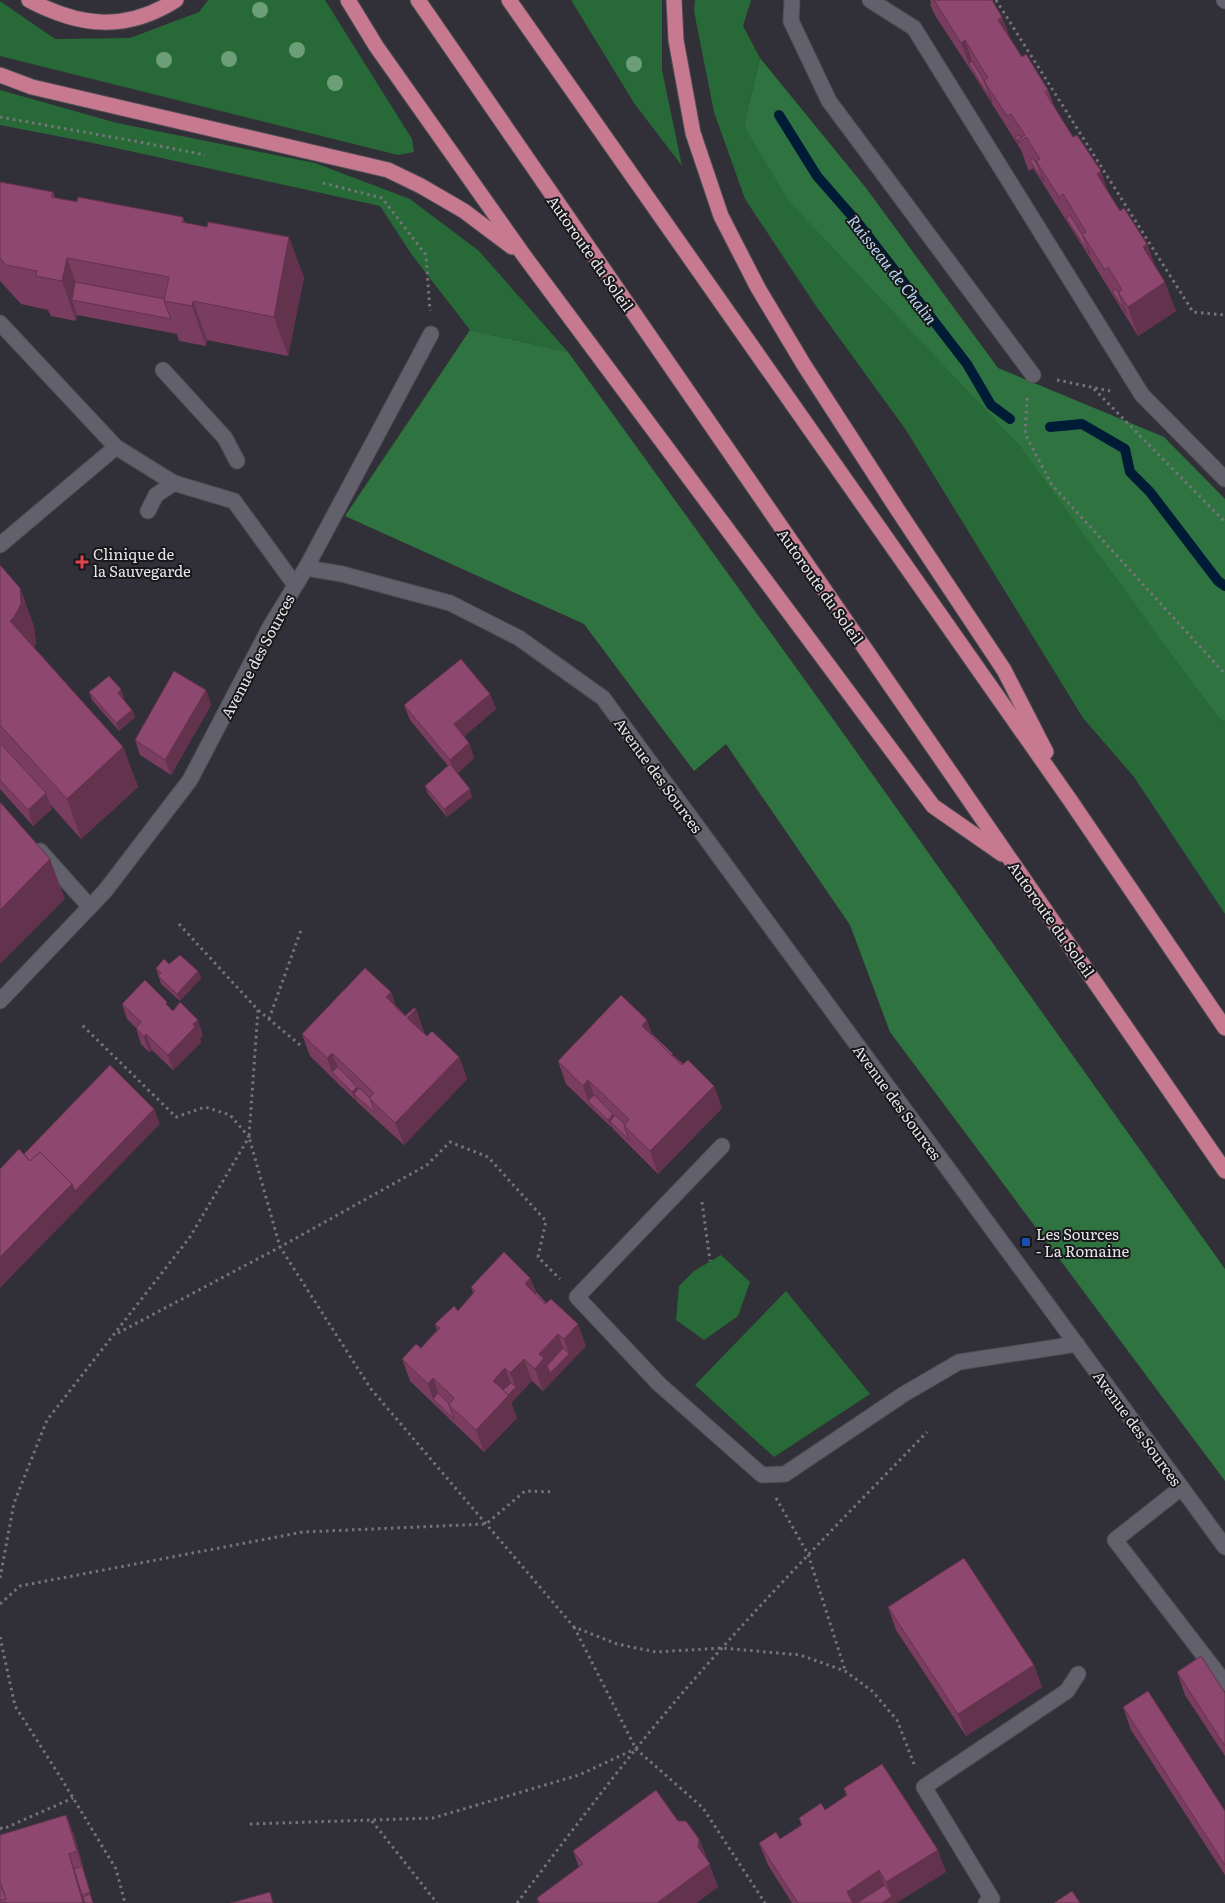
<svg xmlns="http://www.w3.org/2000/svg" width="1225" height="1903" font-family="Literata,serif">
	<style>
		.green { fill: #286938 }
		.forest { fill: #2f7440 }
		.lines { fill: none; stroke-linecap: round; stroke-linejoin: round }
		.stream { stroke: #001b36; stroke-width: 10 }
		.service-casing { stroke: #4f4d54; stroke-width: 17 }
		.minor-casing { stroke: #4f4d54; stroke-width: 17 }
		.tertiary-casing { stroke: #4f4d54; stroke-width: 17 }
		.trunk-casing { stroke: #4f4d54; stroke-width: 17 }
		.path { stroke: #76747b; stroke-width: 3; stroke-dasharray: 2.5 4; stroke-linecap: butt }
		.service { stroke: #62606a; stroke-width: 15 }
		.minor { stroke: #62606a; stroke-width: 15 }
		.tertiary { stroke: #62606a; stroke-width: 15 }
		.trunk { stroke: #c77a8f; stroke-width: 15 }
		.tree { fill: #6c9e78 }
		.wall { fill: #7a3d5f }
		.shaded-wall { fill: #63324d }
		.building { fill: #8e476e; stroke: #63324d }
		.health-dot { fill: #e0444e; stroke: #18181b; stroke-width: 2 }
		.transit-dot { fill: #1a4fb4; stroke: #18181b; stroke-width: 2 }
		.labels { text-anchor: middle; dominant-baseline: central; stroke-width: 4; stroke-linejoin: round; paint-order: stroke }
		.street-label { font-size: 15px; fill: #e8e6ec; stroke: #18181b }
		.poi-label { font-size: 15px; fill: #e8e6ec; stroke: #18181b; text-anchor: start }
		.water-label { font-size: 16px; font-style: italic; fill: #b5d4f3; stroke: #18181b }
	</style>
	<rect width="100%" height="100%" fill="#312f37"/>
	<g class="green">
		<path d="M 208,0 L 325,0 L 412,139 L 414,152 L 398,155 L 0,56 L 0,1 L 55,39 L 130,38 L 199,12 Z"/>
		<path d="M 571,0 L 662,0 L 662,70 L 682,166 L 634,103 Z"/>
		<path d="M 695,0 L 751,0 L 743,26 L 760,58 L 744,126 L 1019,445 L 1097,549 L 1219,719 L 1225,721 L 1225,914 L 1134,777 L 1083,718 L 906,430 L 816,306 L 745,199 L 714,112 L 694,11 Z"/>
		<path d="M 0,90 L 117,123 L 315,163 L 410,199 L 479,251 L 568,352 L 470,330 L 412,255 L 380,206 L 93,143 L 0,125 Z"/>
		<path d="M 721,1255 L 750,1282 L 738,1316 L 704,1340 L 676,1320 L 679,1286 L 694,1271 Z"/>
		<path d="M 786,1291 L 870,1394 L 774,1457 L 695,1385 Z"/>
	</g>
	<g class="forest">
		<path d="M 760,58 L 866,188 L 998,368 L 1164,437 L 1225,499 L 1225,721 L 1219,719 L 1019,445 L 789,201 L 744,126 Z"/>
		<path d="M 470,330 L 568,352 L 828,712 L 1225,1269 L 1225,1481 L 890,1032 L 850,925 L 726,744 L 694,771 L 584,624 L 345,516 Z"/>
	</g>
	<g class="lines">
		<g class="stream">
			<path d="M 779,115 L 817,176 L 858,223 L 967,364 L 991,405 L 1010,419"/>
			<path d="M 1050,427 L 1082,424 L 1125,449 L 1130,472 L 1150,492 L 1218,581 L 1225,586"/>
		</g>
		<g class="service-casing">
			<g id="service">
				<path d="M 792,0 L 791,21 L 829,101 L 1033,375"/>
				<path d="M 870,0 L 914,28 L 1142,395 L 1225,479"/>
				<path d="M 0,323 L 116,447"/>
				<path d="M 163,370 L 225,438 L 237,461"/>
				<path d="M 148,511 L 156,495 L 174,483"/>
				<path d="M 0,545 L 116,447 L 174,483 L 234,501 L 295,585"/>
				<path d="M 306,568 L 431,334"/>
				<path d="M 40,851 L 90,907"/>
				<path d="M 722,1146 L 577,1297 L 659,1384 L 762,1475 L 785,1474 L 904,1394 L 959,1362 L 1077,1344"/>
				<path d="M 1181,1488 L 1115,1540 L 1225,1683"/>
				<path d="M 986,1903 L 992,1899 L 924,1787 L 1067,1691 L 1078,1674"/>
			</g>
		</g>
		<g class="minor-casing">
			<path id="minor" d="M 0,1001 L 105,891 L 190,780 L 270,627 L 306,568 L 342,574 L 450,603 L 519,638 L 603,698 L 1225,1547"/>
		</g>
		<g class="tertiary-casing">
			<path id="tertiary" d="M 1224,0 L 1225,1"/>
		</g>
		<g class="trunk-casing">
			<g id="trunk">
				<path d="M 29,0 C 80,27 126,32 176,0"/>
				<path d="M 348,0 L 376,46 L 525,257 L 933,806 L 1002,854"/>
				<path d="M 418,0 L 1225,1171"/>
				<path d="M 509,0 L 1070,800 L 1225,1028"/>
				<path d="M 674,0 L 676,40 L 693,133 L 721,216 L 758,288 L 804,365 L 899,512 L 1004,670 L 1046,752"/>
				<path d="M 0,75 L 32,87 L 388,170 L 421,186 L 464,211 L 512,247"/>
			</g>
		</g>
		<g class="path">
			<path d="M 996,0 L 1193,312 L 1225,315"/>
			<path d="M 0,117 L 145,143 L 205,155"/>
			<path d="M 323,183 L 382,198 L 426,255 L 430,311"/>
			<path d="M 1057,380 L 1110,391"/>
			<path d="M 1094,389 L 1225,522"/>
			<path d="M 1027,398 L 1025,434 L 1052,485 L 1225,674"/>
			<path d="M 179,924 L 258,1010 L 300,1045"/>
			<path d="M 258,1010 L 249,1137 L 280,1247 L 371,1389 L 574,1627 L 617,1644 L 656,1652 L 722,1648 L 800,1655 L 845,1671 L 872,1691 L 897,1720 L 914,1764"/>
			<path d="M 269,1019 L 301,930"/>
			<path d="M 702,1202 L 710,1261"/>
			<path d="M 118,1333 L 280,1247 L 427,1165 L 450,1142 L 488,1157 L 546,1221 L 538,1257 L 560,1279"/>
			<path d="M 776,1498 L 808,1554 L 845,1670"/>
			<path d="M 0,1578 L 14,1503 L 47,1420 L 190,1237 L 249,1137 L 230,1115 L 205,1107 L 176,1117 L 80,1023"/>
			<path d="M 0,1604 L 20,1586 L 303,1532 L 486,1524 L 525,1491 L 554,1492"/>
			<path d="M 574,1627 L 636,1749 L 703,1808 L 765,1903"/>
			<path d="M 0,1637 L 15,1706 L 61,1778 L 116,1869 L 125,1903"/>
			<path d="M 372,1821 L 437,1903"/>
			<path d="M 250,1824 L 433,1818 L 579,1775 L 635,1749"/>
			<path d="M 0,1828 L 3,1829 L 73,1798"/>
			<path d="M 517,1903 C 556,1852 595,1800 635,1750 C 725,1638 827,1535 927,1432"/>
		</g>
		<use href="#service" class="service"/>
		<use href="#minor" class="minor"/>
		<use href="#tertiary" class="tertiary"/>
		<use href="#trunk" class="trunk"/>
	</g>
	<g class="tree">
		<circle cx="260" cy="10" r="8"/>
		<circle cx="297" cy="50" r="8"/>
		<circle cx="229" cy="59" r="8"/>
		<circle cx="164" cy="60" r="8"/>
		<circle cx="634" cy="64" r="8"/>
		<circle cx="335" cy="83" r="8"/>
	</g>
	<g class="wall">
		<path d="M 930,0 L 992,0 L 1002,17 L 1010,38 L 1022,57 L 1048,90 L 1055,109 L 1120,211 L 1147,244 L 1155,266 L 1176,311 L 1138,336 L 1093,263 L 1033,168 L 1029,171 L 1028,169 L 1021,150 L 972,72 L 936,17 L 933,11 L 930,4 L 931,3 Z"/>
		<path d="M 0,182 L 53,192 L 55,198 L 183,217 L 185,223 L 304,277 L 288,356 L 207,340 L 206,346 L 179,341 L 177,334 L 77,315 L 76,321 L 51,316 L 48,310 L 21,304 L 0,281 Z"/>
		<path d="M 0,565 L 20,588 L 34,627 L 36,643 L 34,647 L 123,747 L 138,787 L 81,839 L 50,804 L 52,809 L 33,826 L 0,789 Z"/>
		<path d="M 206,690 L 211,705 L 171,775 L 140,755 L 135,740 Z"/>
		<path d="M 89,692 L 124,697 L 123,699 L 132,710 L 135,717 L 119,731 L 92,700 Z"/>
		<path d="M 490,694 L 496,709 L 464,736 L 469,743 L 474,758 L 457,774 L 472,797 L 447,817 L 428,794 L 425,786 L 448,766 L 410,720 L 404,705 Z"/>
		<path d="M 169,964 L 198,971 L 201,978 L 180,1001 L 161,984 L 156,968 Z"/>
		<path d="M 391,992 L 396,1006 L 406,1016 L 416,1009 L 424,1032 L 423,1032 L 427,1036 L 459,1057 L 467,1079 L 404,1145 L 357,1102 L 356,1099 L 355,1100 L 310,1056 L 302,1034 Z"/>
		<path d="M 122,1004 L 170,1008 L 203,1035 L 200,1038 L 201,1042 L 173,1070 L 152,1050 L 149,1052 L 141,1044 L 136,1028 L 127,1019 Z"/>
		<path d="M 673,1056 L 683,1064 L 714,1086 L 722,1108 L 658,1174 L 613,1129 L 612,1127 L 611,1127 L 566,1084 L 558,1061 Z"/>
		<path d="M 530,1278 L 536,1292 L 586,1346 L 543,1391 L 532,1381 L 511,1403 L 517,1418 L 484,1452 L 410,1381 L 402,1359 L 421,1348 L 437,1330 L 435,1324 L 458,1311 L 473,1293 L 471,1287 Z"/>
		<path d="M 888,1607 L 1034,1665 L 1042,1687 L 966,1736 L 896,1630 Z"/>
		<path d="M 1177,1672 L 1225,1693 L 1225,1756 L 1185,1695 Z"/>
		<path d="M 1123,1707 L 1225,1811 L 1225,1875 L 1131,1730 Z"/>
		<path d="M 844,1788 L 946,1872 L 896,1903 L 792,1903 L 768,1865 L 759,1843 L 780,1839 L 801,1825 L 799,1818 L 825,1810 L 846,1796 Z"/>
		<path d="M 66,1815 L 75,1838 L 93,1903 L 0,1903 L 0,1835 Z"/>
		<path d="M 678,1821 L 699,1839 L 718,1887 L 696,1903 L 538,1903 L 537,1898 L 579,1867 L 573,1851 Z"/>
	</g>
	<g class="shaded-wall">
		<path d="M 1002,17 L 1013,46 L 998,20 Z"/>
		<path d="M 965,40 L 975,69 L 969,64 L 961,43 Z"/>
		<path d="M 1101,171 L 1111,200 L 1097,174 Z"/>
		<path d="M 289,237 L 304,277 L 288,356 L 274,317 Z"/>
		<path d="M 1147,244 L 1158,273 L 1143,247 Z"/>
		<path d="M 67,258 L 81,297 L 72,300 L 77,315 L 76,321 L 62,281 Z"/>
		<path d="M 1165,282 L 1176,311 L 1138,336 L 1128,307 Z"/>
		<path d="M 193,301 L 207,340 L 206,346 L 192,306 Z"/>
		<path d="M 20,588 L 34,627 L 36,643 L 29,657 L 10,621 Z"/>
		<path d="M 121,689 L 124,697 L 120,701 L 118,693 Z"/>
		<path d="M 206,690 L 211,705 L 171,775 L 165,760 Z"/>
		<path d="M 490,694 L 496,709 L 460,740 L 454,724 Z"/>
		<path d="M 132,710 L 135,717 L 119,731 L 116,723 Z"/>
		<path d="M 469,743 L 474,758 L 455,776 L 450,760 Z"/>
		<path d="M 123,747 L 138,787 L 81,839 L 67,799 Z"/>
		<path d="M 470,789 L 472,797 L 447,817 L 444,809 Z"/>
		<path d="M 46,793 L 52,809 L 33,826 L 28,810 Z"/>
		<path d="M 50,859 L 65,899 L 0,964 L 0,910 Z"/>
		<path d="M 198,971 L 201,978 L 180,1001 L 177,994 Z"/>
		<path d="M 391,992 L 399,1014 L 386,997 Z"/>
		<path d="M 416,1009 L 424,1032 L 418,1038 L 407,1018 Z"/>
		<path d="M 198,1020 L 203,1035 L 200,1038 L 201,1042 L 173,1070 L 168,1055 L 193,1024 Z"/>
		<path d="M 647,1020 L 655,1042 L 642,1026 Z"/>
		<path d="M 146,1034 L 152,1050 L 149,1052 L 144,1037 Z"/>
		<path d="M 332,1053 L 341,1075 L 332,1072 L 327,1058 Z"/>
		<path d="M 459,1057 L 467,1079 L 404,1145 L 395,1123 Z"/>
		<path d="M 588,1080 L 597,1103 L 588,1101 L 583,1086 Z"/>
		<path d="M 714,1086 L 722,1108 L 658,1174 L 650,1151 Z"/>
		<path d="M 357,1087 L 360,1094 L 354,1094 L 356,1099 L 355,1100 L 352,1092 Z"/>
		<path d="M 154,1109 L 160,1124 L 0,1288 L 0,1257 L 72,1184 Z"/>
		<path d="M 613,1114 L 616,1122 L 610,1121 L 612,1127 L 611,1127 L 608,1120 Z"/>
		<path d="M 530,1278 L 539,1300 L 525,1284 Z"/>
		<path d="M 578,1324 L 586,1346 L 543,1391 L 535,1369 L 539,1354 L 558,1334 L 566,1356 L 569,1354 L 564,1339 Z"/>
		<path d="M 524,1359 L 532,1381 L 511,1403 L 517,1418 L 484,1452 L 476,1430 L 493,1381 L 505,1368 L 513,1390 L 516,1387 L 510,1373 Z"/>
		<path d="M 433,1378 L 441,1401 L 433,1399 L 428,1384 Z"/>
		<path d="M 1034,1665 L 1042,1687 L 966,1736 L 958,1714 Z"/>
		<path d="M 66,1815 L 75,1838 L 92,1900 L 77,1851 Z"/>
		<path d="M 699,1839 L 718,1887 L 696,1903 L 657,1903 L 698,1847 Z"/>
		<path d="M 938,1850 L 946,1872 L 896,1903 L 894,1903 L 886,1882 Z"/>
		<path d="M 69,1854 L 77,1876 L 85,1903 L 83,1903 Z"/>
		<path d="M 879,1870 L 887,1893 L 872,1903 L 851,1903 L 847,1892 Z"/>
		<path d="M 892,1896 L 894,1903 L 882,1903 Z"/>
	</g>
	<g class="building">
		<path d="M 934,0 L 992,0 L 1002,17 L 998,20 L 1022,57 L 1026,54 L 1048,90 L 1045,92 L 1073,137 L 1077,135 L 1101,171 L 1097,174 L 1120,211 L 1124,208 L 1147,244 L 1143,247 L 1165,282 L 1128,307 L 1118,292 L 1122,290 L 1108,267 L 1105,270 L 1082,234 L 1086,232 L 1063,194 L 1059,197 L 1036,161 L 1040,159 L 1026,137 L 1019,142 L 1018,140 L 1025,135 L 1011,114 L 1007,116 L 984,81 L 988,78 L 965,40 L 961,43 Z"/>
		<path d="M 972,61 L 984,81 L 992,102 L 969,64 Z"/>
		<path d="M 1019,135 L 1021,138 L 1018,140 L 1018,143 L 1015,137 Z"/>
		<path d="M 1033,158 L 1037,164 L 1044,182 L 1030,161 Z"/>
		<path d="M 0,182 L 53,192 L 51,197 L 77,202 L 78,197 L 183,217 L 182,222 L 207,227 L 208,222 L 289,237 L 274,317 L 193,301 L 192,306 L 164,301 L 169,277 L 67,258 L 62,281 L 36,276 L 37,271 L 6,265 L 0,258 Z"/>
		<path d="M 1070,215 L 1083,236 L 1090,255 L 1066,218 Z"/>
		<path d="M 75,282 L 165,299 L 164,301 L 171,319 L 72,300 Z"/>
		<path d="M 1116,289 L 1118,292 L 1126,313 L 1112,291 Z"/>
		<path d="M 0,565 L 20,588 L 21,604 L 14,617 L 10,621 L 123,747 L 67,799 L 0,725 Z"/>
		<path d="M 461,659 L 490,694 L 454,724 L 469,743 L 450,760 L 404,705 Z"/>
		<path d="M 174,671 L 206,690 L 165,760 L 135,740 Z"/>
		<path d="M 109,676 L 121,689 L 118,693 L 132,710 L 116,723 L 89,692 Z"/>
		<path d="M 0,743 L 46,793 L 28,810 L 0,780 Z"/>
		<path d="M 450,764 L 470,789 L 444,809 L 425,786 Z"/>
		<path d="M 0,802 L 50,859 L 0,910 Z"/>
		<path d="M 180,955 L 198,971 L 177,994 L 158,976 L 161,973 L 156,968 L 164,959 L 169,964 Z"/>
		<path d="M 365,968 L 391,992 L 386,997 L 405,1016 L 414,1008 L 416,1009 L 407,1018 L 427,1036 L 432,1031 L 459,1057 L 395,1123 L 369,1098 L 374,1093 L 332,1053 L 327,1058 L 302,1034 Z"/>
		<path d="M 145,980 L 167,1002 L 166,1004 L 173,1011 L 180,1002 L 198,1020 L 193,1024 L 195,1027 L 168,1055 L 146,1034 L 144,1037 L 136,1028 L 141,1022 L 122,1004 Z"/>
		<path d="M 621,995 L 647,1020 L 642,1026 L 682,1065 L 688,1060 L 714,1086 L 650,1151 L 624,1126 L 629,1119 L 588,1080 L 583,1086 L 558,1061 Z"/>
		<path d="M 396,1006 L 406,1016 L 405,1016 L 395,1007 Z"/>
		<path d="M 652,1034 L 673,1054 L 671,1055 L 651,1035 Z"/>
		<path d="M 674,1056 L 683,1064 L 682,1065 L 673,1057 Z"/>
		<path d="M 110,1065 L 154,1109 L 75,1191 L 72,1184 L 40,1152 L 30,1161 L 24,1154 Z"/>
		<path d="M 338,1067 L 357,1087 L 352,1092 L 332,1072 Z"/>
		<path d="M 359,1088 L 370,1098 L 375,1113 L 354,1094 Z"/>
		<path d="M 594,1095 L 613,1114 L 608,1120 L 588,1101 Z"/>
		<path d="M 615,1115 L 625,1125 L 624,1126 L 629,1140 L 610,1121 Z"/>
		<path d="M 19,1149 L 30,1161 L 40,1152 L 72,1184 L 0,1257 L 0,1169 Z"/>
		<path d="M 504,1252 L 530,1278 L 525,1284 L 545,1304 L 551,1299 L 578,1324 L 564,1339 L 558,1334 L 539,1354 L 544,1358 L 535,1369 L 524,1359 L 510,1373 L 505,1368 L 493,1381 L 509,1395 L 476,1430 L 449,1405 L 454,1398 L 433,1378 L 428,1384 L 402,1359 L 416,1344 L 421,1348 L 440,1328 L 435,1324 L 454,1306 L 458,1311 L 475,1291 L 471,1287 Z"/>
		<path d="M 536,1292 L 546,1303 L 545,1304 L 535,1294 Z"/>
		<path d="M 563,1348 L 569,1354 L 550,1373 L 547,1366 Z"/>
		<path d="M 511,1383 L 516,1387 L 508,1395 L 503,1390 Z"/>
		<path d="M 438,1393 L 449,1404 L 449,1405 L 454,1419 L 433,1399 Z"/>
		<path d="M 964,1558 L 1034,1665 L 958,1714 L 888,1607 Z"/>
		<path d="M 1201,1656 L 1225,1693 L 1225,1746 L 1177,1672 Z"/>
		<path d="M 1148,1691 L 1225,1811 L 1225,1865 L 1123,1707 Z"/>
		<path d="M 882,1764 L 938,1850 L 886,1882 L 879,1870 L 847,1892 L 853,1903 L 798,1903 L 759,1843 L 776,1832 L 780,1839 L 802,1825 L 799,1818 L 821,1803 L 825,1810 L 847,1795 L 844,1788 Z"/>
		<path d="M 656,1790 L 678,1821 L 686,1821 L 699,1839 L 698,1847 L 710,1864 L 657,1903 L 540,1903 L 537,1898 L 583,1864 L 573,1851 Z"/>
		<path d="M 66,1815 L 77,1851 L 69,1854 L 83,1903 L 7,1903 L 6,1902 L 0,1903 L 0,1901 L 6,1899 L 0,1881 L 0,1835 Z"/>
		<path d="M 82,1866 L 90,1892 L 82,1895 L 74,1869 Z"/>
		<path d="M 885,1885 L 892,1896 L 882,1903 L 857,1903 Z"/>
		<path d="M 0,1888 L 2,1888 L 6,1899 L 0,1901 Z"/>
		<path d="M 1072,1891 L 1080,1903 L 1054,1903 Z"/>
		<path d="M 270,1892 L 273,1903 L 231,1903 Z"/>
		<path d="M 90,1894 L 93,1903 L 85,1903 L 83,1897 Z"/>
	</g>
	<path class="health-dot" d="M79.5 554.5h5v5h5v5h-5v5h-5v-5h-5v-5h5z"/>
	<rect class="transit-dot" x="1021" y="1237" width="10" height="10" rx="2.5"/>
	<g class="labels">
		<g class="street-label">
			<text transform="translate(591 253) rotate(55)">Autoroute du Soleil</text>
			<text transform="translate(821 586) rotate(55)">Autoroute du Soleil</text>
			<text transform="translate(257 656) rotate(-62)">Avenue des Sources</text>
			<text transform="translate(659 775) rotate(54)">Avenue des Sources</text>
			<text transform="translate(1052 919) rotate(55)">Autoroute du Soleil</text>
			<text transform="translate(898 1102) rotate(54)">Avenue des Sources</text>
			<text transform="translate(1138 1428) rotate(54)">Avenue des Sources</text>
		</g>
		<g class="poi-label">
			<text x="93" y="553">Clinique de<tspan x="93" dy="17">la Sauvegarde</tspan></text>
			<text x="1036" y="1233">Les Sources<tspan x="1036" dy="17">- La Romaine</tspan></text>
		</g>
		<g class="water-label">
			<text transform="translate(893 269) rotate(52)">Ruisseau de Chalin</text>
		</g>
	</g>
</svg>
